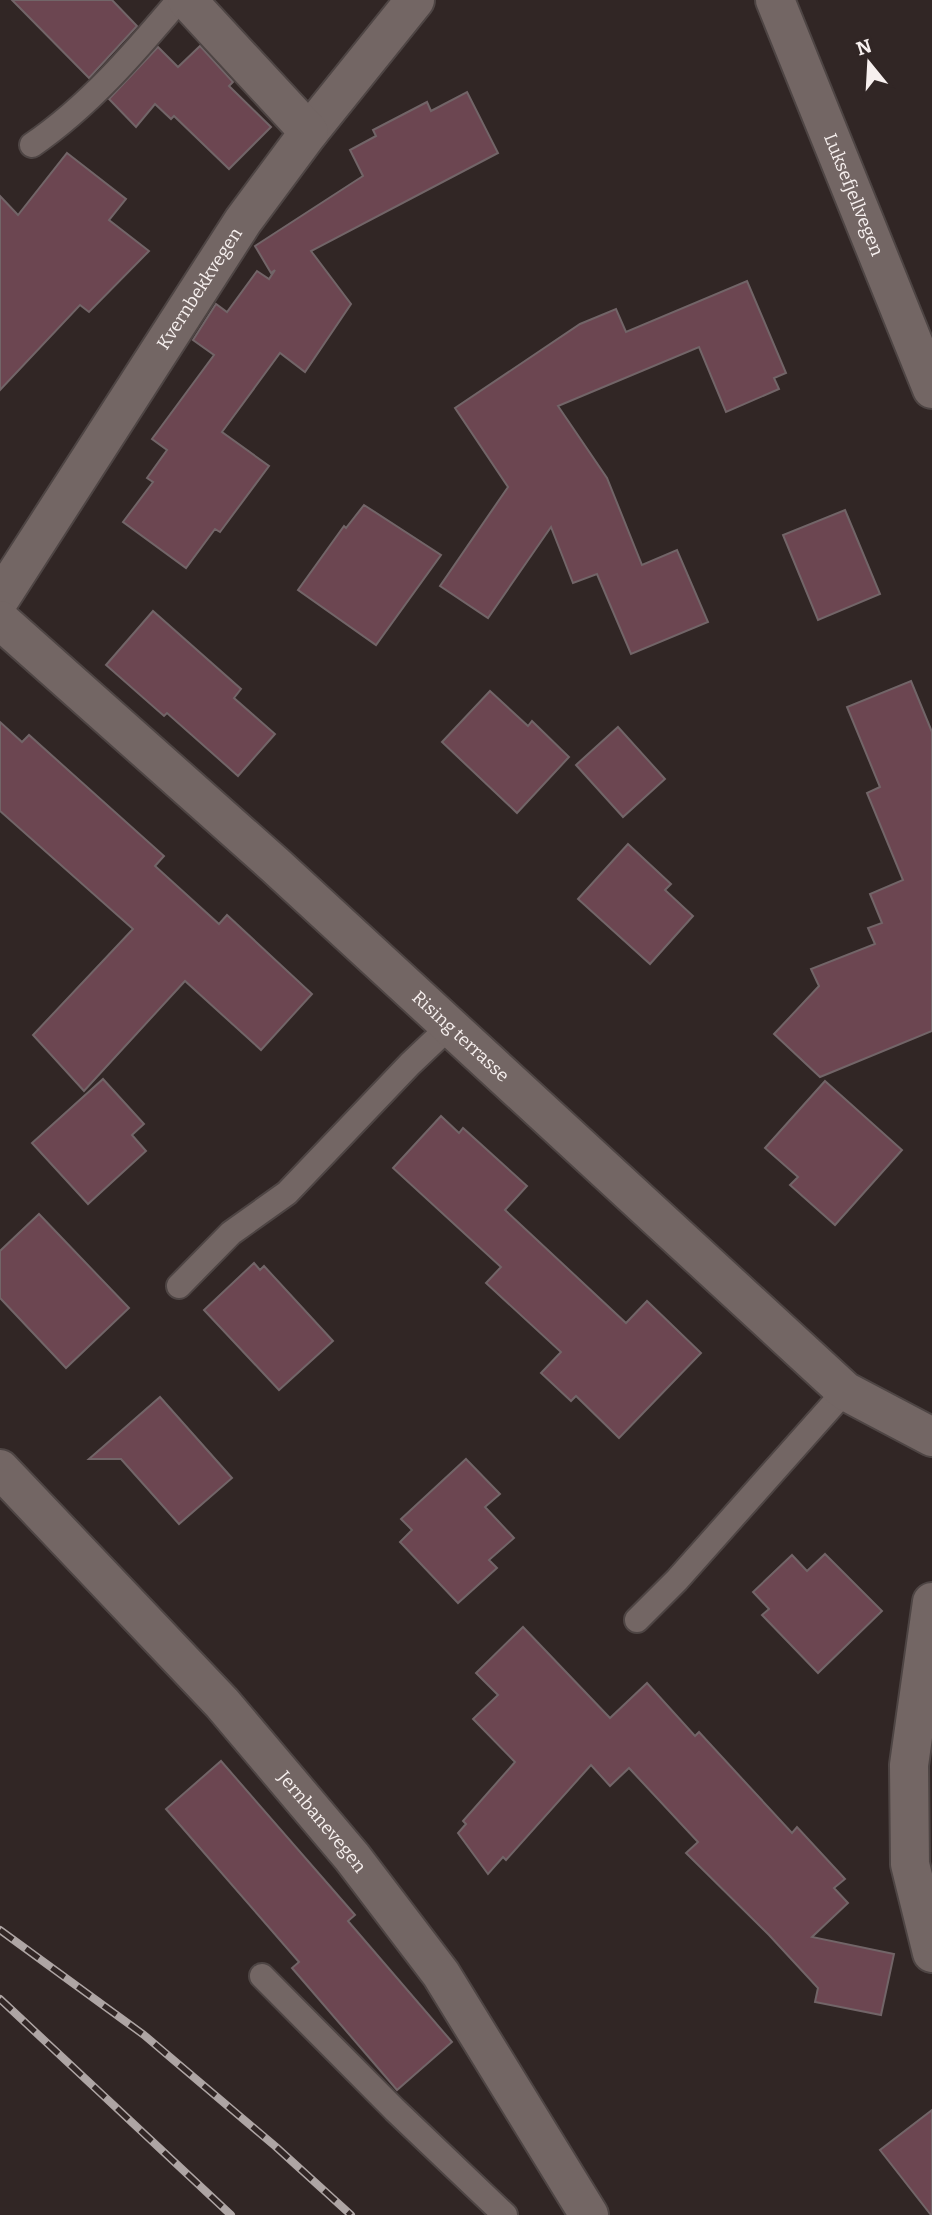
<svg xmlns="http://www.w3.org/2000/svg" width="932" height="2215" font-family="Bitter,serif">
	<style>
		.building { fill: #6c4651; stroke: #726568; stroke-width: 2 }
		.lines { fill: none; stroke-linecap: round; stroke-linejoin: round }
		.service-casing { stroke: #4e4544; stroke-width: 28 }
		.minor-casing { stroke: #4e4544; stroke-width: 42 }
		.secondary-casing { stroke: #4e4544; stroke-width: 42 }
		.service { stroke: #736664; stroke-width: 24 }
		.minor { stroke: #736664; stroke-width: 38 }
		.secondary { stroke: #736664; stroke-width: 38 }
		.rail-casing { stroke: #aea5a4; stroke-width: 8 }
		.rail { stroke: #312625; stroke-width: 5; stroke-dasharray: 16; stroke-linecap: butt }
		.labels { text-anchor: middle; dominant-baseline: central; stroke-width: 7; stroke-linejoin: round; paint-order: stroke }
		.street-label { font-size: 18px; fill: #f7f0ef; stroke: #312625 }
	</style>
	<rect width="100%" height="100%" fill="#312625"/>
	<g class="building">
		<path d="M 12,0 L 112,0 L 137,26 L 89,78 Z"/>
		<path d="M 200,46 L 233,82 L 229,86 L 271,127 L 229,169 L 174,116 L 171,119 L 155,104 L 136,127 L 109,99 L 158,47 L 178,67 Z"/>
		<path d="M 467,92 L 498,153 L 311,251 L 351,304 L 305,372 L 280,353 L 222,432 L 269,466 L 220,532 L 215,529 L 186,568 L 123,522 L 153,482 L 147,478 L 167,450 L 152,439 L 214,355 L 193,340 L 216,304 L 227,312 L 257,271 L 269,279 L 275,270 L 271,273 L 255,246 L 363,176 L 350,150 L 376,136 L 373,130 L 427,102 L 431,111 Z"/>
		<path d="M 67,153 L 126,199 L 109,220 L 149,251 L 89,312 L 80,305 L 0,390 L 0,196 L 18,215 Z"/>
		<path d="M 747,281 L 786,373 L 774,378 L 779,389 L 726,412 L 699,347 L 558,406 L 607,478 L 642,565 L 677,550 L 708,622 L 631,654 L 597,574 L 573,583 L 551,527 L 488,618 L 440,586 L 508,487 L 455,408 L 580,324 L 616,309 L 626,332 Z"/>
		<path d="M 364,505 L 441,555 L 376,645 L 298,590 L 344,526 L 346,528 Z"/>
		<path d="M 845,510 L 880,594 L 818,620 L 783,535 Z"/>
		<path d="M 153,611 L 241,689 L 234,698 L 275,734 L 238,776 L 167,713 L 164,716 L 106,665 Z"/>
		<path d="M 911,681 L 932,732 L 932,1031 L 820,1077 L 774,1034 L 819,986 L 811,969 L 875,944 L 868,928 L 882,923 L 870,894 L 903,880 L 867,793 L 880,787 L 847,707 Z"/>
		<path d="M 490,691 L 528,726 L 532,721 L 569,757 L 517,813 L 442,742 Z"/>
		<path d="M 0,722 L 22,742 L 29,735 L 164,856 L 155,866 L 219,924 L 227,915 L 312,994 L 261,1050 L 185,981 L 84,1091 L 33,1035 L 133,929 L 0,811 Z"/>
		<path d="M 618,727 L 665,779 L 623,817 L 576,765 Z"/>
		<path d="M 628,844 L 671,884 L 665,890 L 693,916 L 650,964 L 578,899 Z"/>
		<path d="M 103,1079 L 144,1124 L 132,1135 L 146,1151 L 88,1204 L 32,1143 Z"/>
		<path d="M 825,1081 L 902,1150 L 835,1225 L 790,1185 L 798,1177 L 765,1148 Z"/>
		<path d="M 441,1116 L 459,1133 L 463,1128 L 527,1186 L 505,1210 L 626,1323 L 647,1301 L 701,1353 L 619,1438 L 576,1396 L 571,1401 L 541,1373 L 561,1352 L 486,1283 L 501,1267 L 393,1168 Z"/>
		<path d="M 39,1214 L 129,1308 L 66,1368 L 0,1298 L 0,1251 Z"/>
		<path d="M 254,1263 L 260,1270 L 264,1266 L 333,1341 L 279,1390 L 204,1310 Z"/>
		<path d="M 160,1397 L 232,1478 L 179,1524 L 121,1459 L 89,1459 Z"/>
		<path d="M 466,1459 L 500,1494 L 485,1507 L 514,1538 L 489,1560 L 497,1568 L 458,1603 L 400,1542 L 412,1530 L 401,1519 Z"/>
		<path d="M 825,1554 L 882,1611 L 818,1673 L 762,1615 L 769,1609 L 753,1592 L 792,1555 L 807,1571 Z"/>
		<path d="M 523,1627 L 610,1718 L 647,1683 L 695,1736 L 699,1732 L 792,1833 L 797,1827 L 845,1879 L 834,1888 L 848,1903 L 812,1937 L 894,1954 L 881,2015 L 815,2002 L 818,1988 L 769,1935 L 686,1853 L 698,1842 L 629,1768 L 610,1786 L 591,1765 L 506,1860 L 503,1857 L 488,1874 L 458,1833 L 466,1824 L 463,1821 L 515,1762 L 473,1719 L 498,1695 L 476,1673 Z"/>
		<path d="M 221,1761 L 355,1915 L 348,1921 L 452,2042 L 397,2090 L 292,1968 L 299,1962 L 166,1809 Z"/>
		<path d="M 932,2110 L 932,2215 L 931,2215 L 880,2150 Z"/>
	</g>
	<g class="lines">
		<g class="service-casing">
			<g id="service">
				<path d="M 32,145 C 89,106 135,52 179,0"/>
				<path d="M 179,1286 L 231,1233 L 287,1193 L 410,1064 L 450,1026"/>
				<path d="M 637,1620 L 677,1580 L 845,1391"/>
				<path d="M 262,1976 L 395,2110 L 505,2215"/>
			</g>
		</g>
		<g class="minor-casing">
			<g id="minor">
				<path d="M 309,132 L 415,0"/>
				<path id="s1" d="M 0,599 L 243,221 L 309,132 L 187,0"/>
				<path id="s2" d="M 0,620 L 275,865 L 845,1391 L 932,1437"/>
				<path id="s3" d="M 0,1469 L 222,1703 L 352,1857 L 441,1974 L 589,2215"/>
				<path d="M 932,1602 L 909,1765 L 910,1864 L 932,1953"/>
			</g>
		</g>
		<g class="secondary-casing">
			<g id="secondary">
				<path id="s4" d="M 775,0 L 932,389"/>
			</g>
		</g>
		<use href="#service" class="service"/>
		<use href="#minor" class="minor"/>
		<use href="#secondary" class="secondary"/>
		<g class="rail-casing">
			<g id="rail">
				<path d="M 0,1930 L 144,2035 L 275,2146 L 351,2215"/>
				<path d="M 0,1999 L 231,2215"/>
			</g>
		</g>
		<use href="#rail" class="rail"/>
	</g>
	<g class="labels">
		<g class="street-label">
			<text stroke="none"><textPath href="#s4" startOffset="210">Luksefjellvegen</textPath></text>
			<text stroke="none"><textPath href="#s1" startOffset="369">Kvernbekkvegen</textPath></text>
			<text stroke="none"><textPath href="#s2" startOffset="621">Rising terrasse</textPath></text>
			<text stroke="none"><textPath href="#s3" startOffset="478">Jernbanevegen</textPath></text>
		</g>
	</g>
	<g transform="translate(869 63) rotate(342)" stroke="#312625" stroke-width="5" paint-order="stroke">
	<path d="M0-5L12 26L0 18L-12 26Z" fill="#f7f0ef"/>
	<text y="-10" font-size="19" font-weight="bold" text-anchor="middle" fill="#f7f0ef">N</text>
	</g>
</svg>
